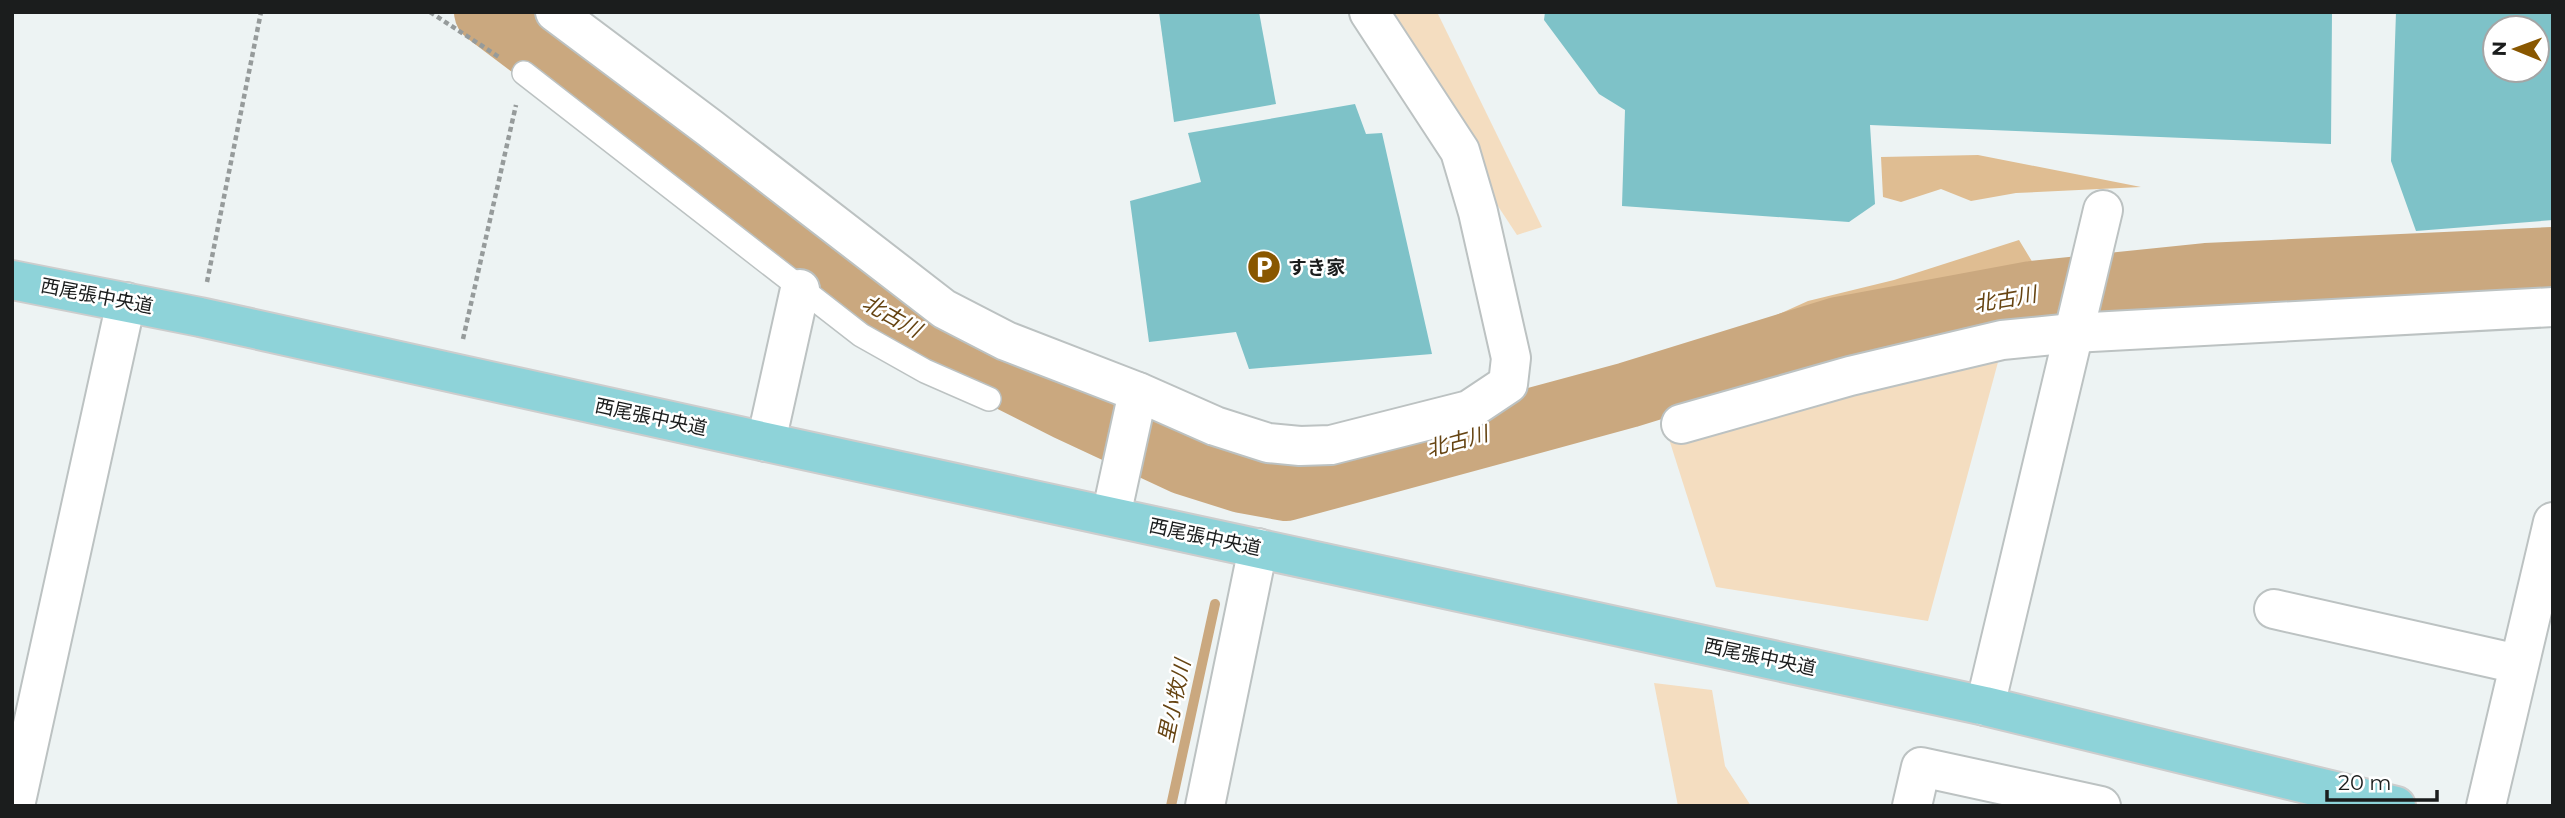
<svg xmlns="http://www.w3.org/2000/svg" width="2565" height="818" font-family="Montserrat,'Noto Sans JP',sans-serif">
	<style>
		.green { fill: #f4ddc0 }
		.forest { fill: #dfbd92 }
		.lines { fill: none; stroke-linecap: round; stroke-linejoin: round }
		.stream { stroke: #caa87f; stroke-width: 10 }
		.river { stroke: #caa87f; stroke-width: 66 }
		.building { fill: #7ec2c8; fill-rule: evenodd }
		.lane-casing { stroke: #bcc2c2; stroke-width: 26 }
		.street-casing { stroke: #bcc2c2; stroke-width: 42 }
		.primary-casing { stroke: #cdcdcd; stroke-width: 42 }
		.path { stroke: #969b9b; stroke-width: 4.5; stroke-dasharray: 5 3.5; stroke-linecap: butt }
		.lane { stroke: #fff; stroke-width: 23 }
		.street { stroke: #fff; stroke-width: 38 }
		.primary { stroke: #8ed3d9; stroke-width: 38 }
		.labels { text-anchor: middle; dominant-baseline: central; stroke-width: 5; stroke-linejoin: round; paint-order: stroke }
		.poi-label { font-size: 19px; font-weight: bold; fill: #1b1d1d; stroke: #fff; text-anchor: start }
		.street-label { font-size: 19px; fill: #1b1d1d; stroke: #fff }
		.water-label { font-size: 21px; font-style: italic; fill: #664412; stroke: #fff }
	</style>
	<rect width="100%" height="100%" fill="#edf3f3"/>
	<g class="green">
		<path d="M 1370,12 L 1437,12 L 1542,227 L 1517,235 Z"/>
		<path d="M 2001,351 L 1928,621 L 1716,587 L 1669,439 Z"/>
		<path d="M 1654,683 L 1712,690 L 1725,766 L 1751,806 L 1678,806 Z"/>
	</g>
	<g class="forest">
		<path d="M 1978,155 L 2141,187 L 2016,193 L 1971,201 L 1941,189 L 1901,202 L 1883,197 L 1881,157 Z"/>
		<path d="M 2019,240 L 2036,268 L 1811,321 L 1726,350 L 1695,357 L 1688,343 L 1770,318 L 1808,301 L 1894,280 Z"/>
	</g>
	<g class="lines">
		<path class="stream" d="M 1171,806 L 1215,604"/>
		<path class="river" d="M 487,12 L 709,179 L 837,285 L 944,345 L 1067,407 L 1185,462 L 1242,480 L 1286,488 L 1628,395 L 1838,330 L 2032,294 L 2206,276 L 2553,260"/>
	</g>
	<g class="building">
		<path d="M 1159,12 L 1259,12 L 1276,104 L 1174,122 Z"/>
		<path d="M 1545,12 L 2332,12 L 2331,144 L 1870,125 L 1875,204 L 1849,222 L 1622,206 L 1625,110 L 1599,94 L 1544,20 Z"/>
		<path d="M 2396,12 L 2553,12 L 2553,220 L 2416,231 L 2391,161 ZM 2495,28 L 2537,28 L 2537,70 L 2495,70 Z"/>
		<path d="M 1355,104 L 1366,134 L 1382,133 L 1432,354 L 1249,369 L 1236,332 L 1149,342 L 1130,201 L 1201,182 L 1188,133 Z"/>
	</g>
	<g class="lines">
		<g class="lane-casing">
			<path id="lane" d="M 524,73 L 861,335 L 925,371 L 989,399"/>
		</g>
		<g class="street-casing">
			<g id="street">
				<path d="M 555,12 L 711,129 L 944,309 L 1006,341 L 1138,392 L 1215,426 L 1268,443 L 1300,446 L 1331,445 L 1469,410 L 1508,384 L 1511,358 L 1478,212 L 1460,151 L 1369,12"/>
				<path d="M 1681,424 L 1850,376 L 2002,340 L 2073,333 L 2553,307"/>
				<path d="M 766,442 L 800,289"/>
				<path d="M 1111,516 L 1138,392"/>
				<path d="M 2274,609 L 2518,664"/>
				<path d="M 1985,706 L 2103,210"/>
				<path d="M 15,806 L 126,302"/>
				<path d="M 1205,806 L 1258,548"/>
				<path d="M 1912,806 L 1921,767 L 2101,806"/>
				<path d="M 2486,806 L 2553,522"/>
			</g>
		</g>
		<g class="primary-casing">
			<path id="primary" d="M 12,280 L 200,317 L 766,442 L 1985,706 L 2396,806"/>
		</g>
		<g class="path">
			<path d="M 430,12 L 499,57"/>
			<path d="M 207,282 L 261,12"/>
			<path d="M 463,339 L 516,105"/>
		</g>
		<use href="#lane" class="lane"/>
		<use href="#street" class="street"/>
		<use href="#primary" class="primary"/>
	</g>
	<defs>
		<g id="parking-disc" transform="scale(1.75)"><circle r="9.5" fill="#895700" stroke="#fff"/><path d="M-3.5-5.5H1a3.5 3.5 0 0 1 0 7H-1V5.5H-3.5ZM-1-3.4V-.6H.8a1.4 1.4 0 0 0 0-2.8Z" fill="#fff"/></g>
	</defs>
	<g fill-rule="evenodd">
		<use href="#parking-disc" x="1264" y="267"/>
	</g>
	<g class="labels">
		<g class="poi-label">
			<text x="1288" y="267">すき家</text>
		</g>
		<g class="street-label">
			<text transform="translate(97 296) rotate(11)">西尾張中央道</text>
			<text transform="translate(651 417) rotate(12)">西尾張中央道</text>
			<text transform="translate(1205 537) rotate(12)">西尾張中央道</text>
			<text transform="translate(1760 657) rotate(12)">西尾張中央道</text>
		</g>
		<g class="water-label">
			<text transform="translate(2005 299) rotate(-10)">北古川</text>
			<text transform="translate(892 316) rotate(29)">北古川</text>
			<text transform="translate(1457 441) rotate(-15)">北古川</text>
			<text transform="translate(1174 701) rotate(-78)">里小牧川</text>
		</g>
	</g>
	<rect width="2565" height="818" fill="none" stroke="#1b1d1d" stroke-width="28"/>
	<g transform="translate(2516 49) rotate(271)"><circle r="33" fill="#ffffff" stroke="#a4a5a5" stroke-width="2"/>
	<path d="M0-5L12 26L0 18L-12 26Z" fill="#895700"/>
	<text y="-10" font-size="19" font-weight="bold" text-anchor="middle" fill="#1b1d1d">N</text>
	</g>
	<path d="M2327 790v10h110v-10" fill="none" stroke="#1b1d1d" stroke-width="3.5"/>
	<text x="2338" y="790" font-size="21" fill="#1b1d1d" stroke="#ffffff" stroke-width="5" paint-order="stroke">20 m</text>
</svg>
